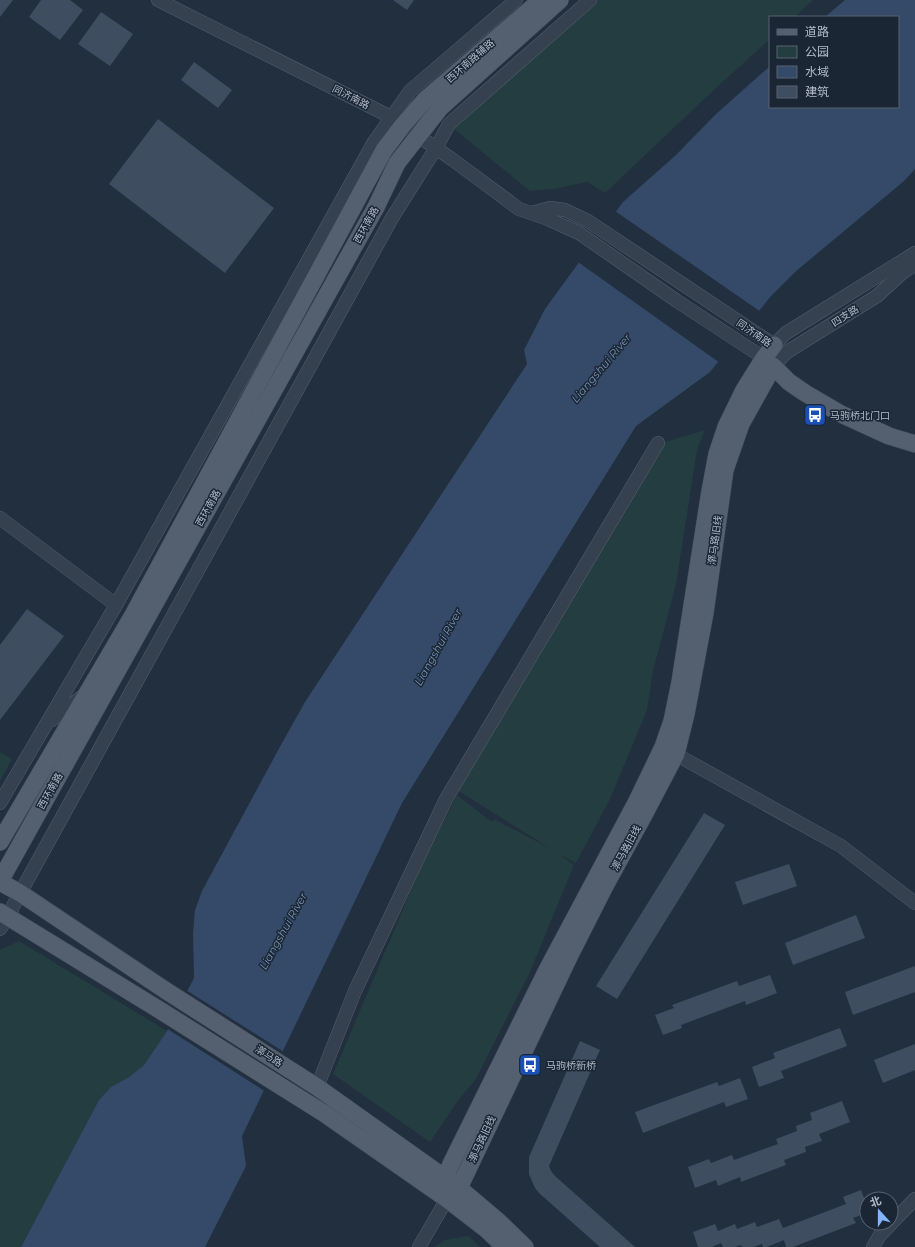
<svg xmlns="http://www.w3.org/2000/svg" width="915" height="1247" font-family="Montserrat,'Noto Sans SC',sans-serif">
	<style>
		.green { fill: #243d40 }
		.water { fill: #344a68 }
		.pier { fill: #222f3f }
		.building { fill: #3e4d5f }
		.lines { fill: none; stroke-linecap: round; stroke-linejoin: round }
		.minor-casing { stroke: #545f6d; stroke-width: 14 }
		.major-casing { stroke: #3f4a58; stroke-width: 18 }
		.minor { stroke: #36414f; stroke-width: 13 }
		.major { stroke: #54606f; stroke-width: 17 }
		.labels { text-anchor: middle; dominant-baseline: central; stroke-width: 3; stroke-linejoin: round; paint-order: stroke }
		.street-label { font-size: 10px; fill: #b2bcca; stroke: #1b2634 }
		.poi-label { font-size: 10px; fill: #b2bcca; stroke: #1b2634; text-anchor: start }
		.water-label { font-size: 11px; font-style: italic; fill: #7792b4; stroke: #1b2634 }
	</style>
	<rect width="100%" height="100%" fill="#222f3f"/>
	<g class="green">
		<path d="M 592,0 L 813,0 L 795,17 L 770,17 L 770,39 L 716,88 L 605,193 L 587,182 L 553,189 L 530,191 L 454,129 L 452,116 Z"/>
		<path d="M 705,430 L 697,450 L 676,584 L 653,671 L 647,710 L 610,799 L 576,863 L 559,854 L 574,865 L 530,972 L 476,1079 L 459,1099 L 430,1142 L 333,1074 L 427,853 L 457,795 L 492,822 L 494,819 L 551,849 L 457,790 L 662,443 Z"/>
		<path d="M 0,752 L 12,759 L 0,781 Z"/>
		<path d="M 19,941 L 167,1031 L 144,1065 L 129,1077 L 111,1087 L 99,1100 L 21,1247 L 0,1247 L 0,950 Z"/>
		<path d="M 469,1236 L 480,1247 L 434,1247 L 445,1240 Z"/>
	</g>
	<path class="water" d="M 845,0 L 915,0 L 915,169 L 904,181 L 795,272 L 771,296 L 710,372 L 636,426 L 402,803 L 242,1136 L 246,1166 L 205,1247 L 21,1247 L 99,1100 L 111,1087 L 129,1077 L 144,1065 L 167,1031 L 194,978 L 193,933 L 195,910 L 202,891 L 282,743 L 305,702 L 527,364 L 524,350 L 545,309 L 623,202 L 676,155 L 715,115 L 770,66 L 770,107 L 898,107 L 898,17 L 825,17 Z"/>
	<g class="pier">
		<path d="M 615,211 L 761,312 L 720,363 L 578,262 Z"/>
		<path d="M 186,990 L 284,1052 L 266,1092 L 166,1028 Z"/>
	</g>
	<g class="building">
		<path d="M 0,0 L 13,0 L 0,17 Z"/>
		<path d="M 41,0 L 70,0 L 83,10 L 60,40 L 29,17 Z"/>
		<path d="M 393,0 L 414,0 L 407,10 Z"/>
		<path d="M 101,12 L 133,34 L 110,66 L 78,44 Z"/>
		<path d="M 194,62 L 232,90 L 218,108 L 181,80 Z"/>
		<path d="M 158,119 L 274,208 L 225,273 L 109,184 Z"/>
		<path d="M 27,609 L 64,636 L 0,720 L 0,645 Z"/>
		<path d="M 704,813 L 725,825 L 617,999 L 596,986 Z"/>
		<path d="M 789,864 L 797,886 L 743,905 L 735,882 Z"/>
		<path d="M 856,915 L 865,938 L 793,965 L 785,943 Z"/>
		<path d="M 915,966 L 915,992 L 853,1015 L 845,992 Z"/>
		<path d="M 770,975 L 777,993 L 746,1005 L 745,1001 L 681,1025 L 682,1028 L 663,1035 L 655,1015 L 674,1008 L 672,1005 L 737,981 L 739,986 Z"/>
		<path d="M 840,1028 L 847,1046 L 781,1071 L 784,1078 L 759,1087 L 752,1067 L 775,1058 L 773,1053 Z"/>
		<path d="M 580,1041 L 600,1050 L 549,1166 L 551,1171 L 555,1176 L 635,1247 L 600,1247 L 539,1193 L 535,1188 L 529,1174 L 529,1157 Z"/>
		<path d="M 915,1044 L 915,1070 L 883,1083 L 874,1060 Z"/>
		<path d="M 740,1078 L 748,1099 L 726,1107 L 724,1102 L 643,1133 L 635,1112 L 717,1082 L 719,1086 Z"/>
		<path d="M 842,1101 L 850,1122 L 819,1134 L 822,1141 L 805,1147 L 806,1152 L 784,1160 L 786,1165 L 741,1182 L 740,1177 L 718,1186 L 716,1180 L 695,1188 L 688,1167 L 709,1159 L 711,1163 L 732,1155 L 734,1160 L 778,1144 L 776,1139 L 797,1131 L 796,1126 L 812,1120 L 810,1113 Z"/>
		<path d="M 861,1190 L 867,1206 L 867,1213 L 853,1218 L 856,1223 L 793,1247 L 786,1247 L 784,1240 L 767,1247 L 763,1247 L 762,1244 L 753,1247 L 742,1247 L 741,1245 L 735,1247 L 723,1247 L 721,1243 L 712,1247 L 698,1247 L 693,1232 L 715,1224 L 718,1231 L 735,1224 L 737,1229 L 755,1222 L 757,1227 L 779,1219 L 783,1228 L 846,1204 L 843,1197 Z"/>
	</g>
	<g class="lines">
		<g class="minor-casing">
			<g id="minor">
				<path d="M 158,0 L 391,117 L 453,160 L 519,209 L 548,219 L 579,233 L 677,301 L 764,358 L 770,364"/>
				<path d="M 531,213 L 550,208 L 565,210 L 588,221 L 774,345"/>
				<path d="M 774,345 L 786,333 L 915,253"/>
				<path d="M 773,366 L 787,352 L 877,296 L 901,274 L 915,264"/>
				<path d="M 0,518 L 116,605"/>
				<path d="M 52,720 L 84,695"/>
				<path d="M 668,750 L 841,846 L 915,903"/>
				<path d="M 0,803 L 116,605 L 374,142 L 410,91 L 516,0"/>
				<path d="M 7,917 L 392,218 L 436,148 L 449,124 L 590,0"/>
				<path d="M 0,929 L 12,910"/>
				<path d="M 317,1087 L 355,991 L 446,799 L 658,443"/>
				<path d="M 419,1247 L 447,1199"/>
				<path d="M 873,1247 L 880,1235 L 915,1199"/>
			</g>
		</g>
		<g class="major-casing">
			<g id="major">
				<path d="M 0,842 L 133,615 L 384,150 L 403,125 L 425,100 L 541,0"/>
				<path d="M 0,881 L 376,207 L 397,163 L 440,108 L 560,0"/>
				<path d="M 0,882 L 20,893 L 168,992 L 317,1087 L 459,1188 L 498,1221 L 525,1247"/>
				<path d="M 0,912 L 158,1009 L 325,1114 L 447,1199 L 486,1229 L 505,1247"/>
				<path d="M 447,1199 L 459,1188 L 569,957 L 605,886 L 644,815 L 676,754 L 686,714 L 705,613 L 725,470 L 741,424 L 771,370 L 773,366 L 789,382 L 805,393 L 841,414 L 889,436 L 915,444"/>
				<path d="M 447,1199 L 445,1178 L 451,1164 L 547,970 L 637,801 L 663,747 L 672,721 L 680,682 L 710,491 L 717,454 L 726,427 L 744,390 L 764,358 L 774,345"/>
			</g>
		</g>
		<use href="#minor" class="minor"/>
		<use href="#major" class="major"/>
	</g>
	<defs>
		<g id="bus-square" transform="scale(1.15)"><rect x="-9" y="-9" width="18" height="18" rx="4" fill="#1a4fb4" stroke="#1b2634"/><path d="M-5-6H5V4H4V6H2V4H-2V6H-4V4H-5ZM-3.5-4V0h7V-4ZM-3.5 1.2v1.5H-2V1.2ZM2 1.2v1.5H3.5V1.2Z" fill="#fff"/></g>
	</defs>
	<g fill-rule="evenodd">
		<use href="#bus-square" x="815" y="415"/>
		<use href="#bus-square" x="530" y="1065"/>
	</g>
	<g class="labels">
		<g class="street-label">
			<text transform="translate(470 61) rotate(-41)">西环南路辅路</text>
			<text transform="translate(351 97) rotate(27)">同济南路</text>
			<text transform="translate(366 225) rotate(-61)">西环南路</text>
			<text transform="translate(845 316) rotate(-32)">四支路</text>
			<text transform="translate(754 333) rotate(35)">同济南路</text>
			<text transform="translate(208 508) rotate(-61)">西环南路</text>
			<text transform="translate(715 540) rotate(-82)">漷马路旧线</text>
			<text transform="translate(50 791) rotate(-61)">西环南路</text>
			<text transform="translate(626 848) rotate(-61)">漷马路旧线</text>
			<text transform="translate(269 1056) rotate(33)">漷马路</text>
			<text transform="translate(482 1139) rotate(-65)">漷马路旧线</text>
		</g>
		<g class="poi-label">
			<text x="830" y="415">马驹桥北门口</text>
			<text x="546" y="1065">马驹桥新桥</text>
		</g>
		<g class="water-label">
			<text transform="translate(601 368) rotate(-50)">Liangshui River</text>
			<text transform="translate(438 647) rotate(-61)">Liangshui River</text>
			<text transform="translate(283 931) rotate(-61)">Liangshui River</text>
		</g>
	</g>
	<rect x="769" y="16" width="130" height="92" fill="#1b2634" stroke="#576270"/>
	<rect x="777" y="29" width="20" height="6" fill="#54606f" stroke="#576270"/>
	<text x="805" y="36" font-size="12" fill="#b2bcca">道路</text>
	<rect x="777" y="46" width="20" height="12" fill="#243d40" stroke="#576270"/>
	<text x="805" y="56" font-size="12" fill="#b2bcca">公园</text>
	<rect x="777" y="66" width="20" height="12" fill="#344a68" stroke="#576270"/>
	<text x="805" y="76" font-size="12" fill="#b2bcca">水域</text>
	<rect x="777" y="86" width="20" height="12" fill="#3e4d5f" stroke="#576270"/>
	<text x="805" y="96" font-size="12" fill="#b2bcca">建筑</text>
	<g transform="translate(879 1211) rotate(339)"><circle r="19" fill="#1b2634" stroke="#576270"/>
	<path d="M0-3L7 15L0 10L-7 15Z" fill="#82b4ff"/>
	<text y="-6" font-size="11" font-weight="bold" text-anchor="middle" fill="#b2bcca">北</text>
	</g>
</svg>
